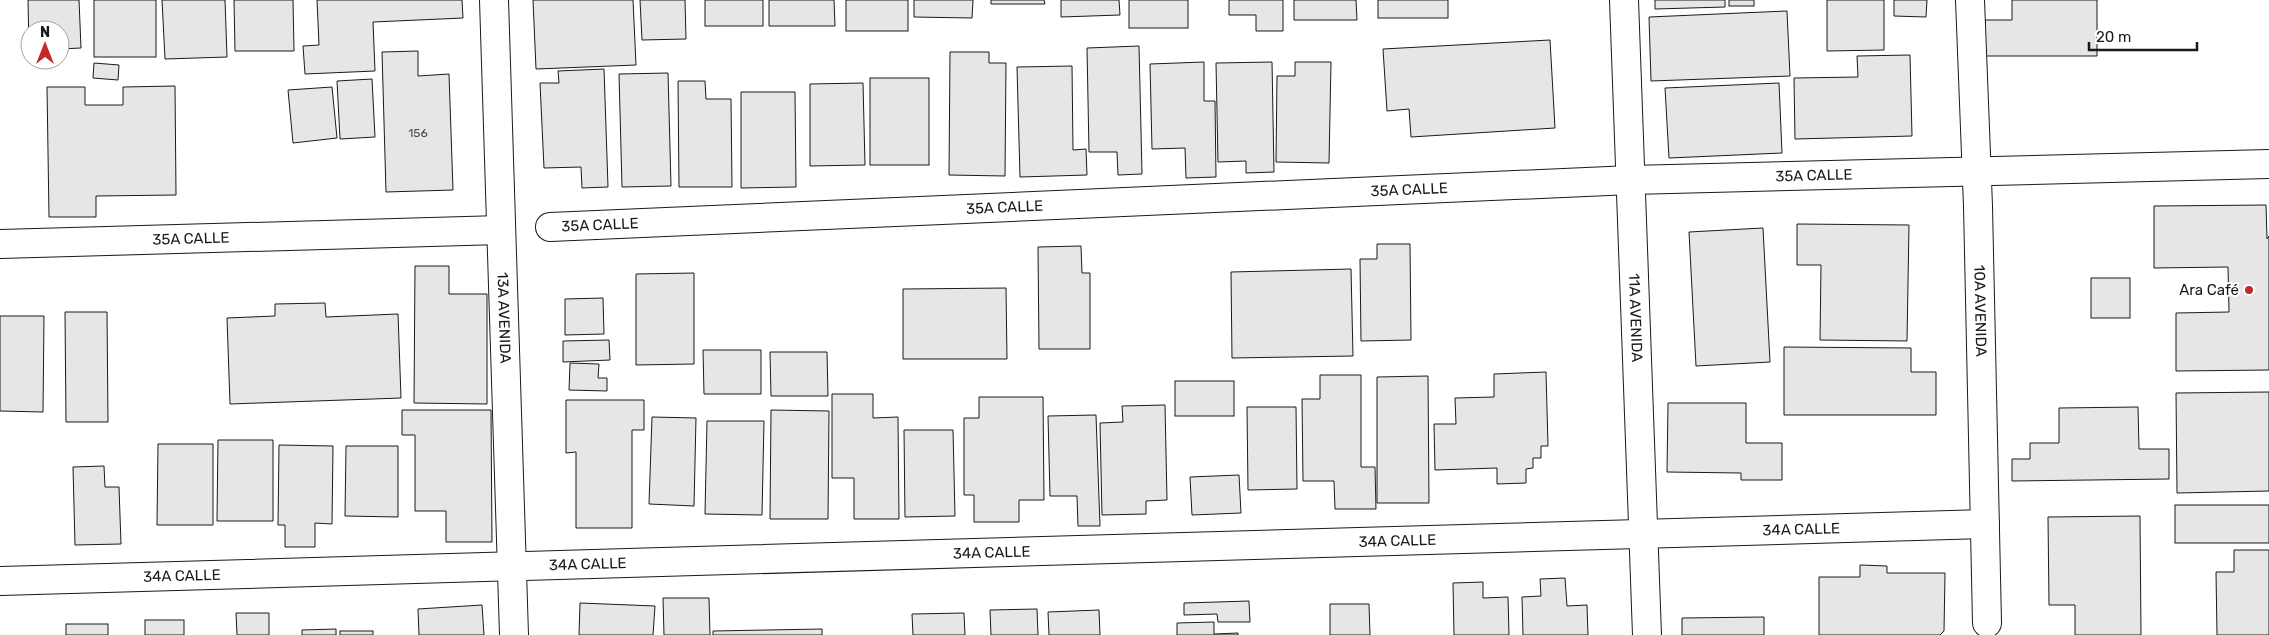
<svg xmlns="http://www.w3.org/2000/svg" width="2269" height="635" font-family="Rubik,sans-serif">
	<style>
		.building { fill: #e6e6e6; stroke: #1a1a1a }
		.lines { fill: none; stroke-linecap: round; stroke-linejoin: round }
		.minor-casing { stroke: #1a1a1a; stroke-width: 30 }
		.minor { stroke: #fff; stroke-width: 28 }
		.poi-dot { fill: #c62828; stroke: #fff; stroke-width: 2 }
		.labels { text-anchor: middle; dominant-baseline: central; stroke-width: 4; stroke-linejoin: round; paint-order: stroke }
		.number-label { font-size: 12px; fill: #4d4d4d }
		.street-label { font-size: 15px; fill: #1a1a1a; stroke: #fff }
		.poi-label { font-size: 15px; fill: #1a1a1a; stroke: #fff; text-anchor: end }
	</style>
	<rect width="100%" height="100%" fill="#fff"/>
	<g class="building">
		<path d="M 28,0 L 79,0 L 81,48 L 60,49 L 60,30 L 30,30 L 29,49 Z"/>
		<rect x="94" y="0" width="62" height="57"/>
		<path d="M 162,0 L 225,0 L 227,57 L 165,59 Z"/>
		<path d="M 234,0 L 293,0 L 294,51 L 235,51 Z"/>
		<path d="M 317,0 L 462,0 L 463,18 L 373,22 L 375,71 L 305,74 L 303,46 L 319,45 Z"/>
		<path d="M 533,0 L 633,0 L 636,65 L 536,69 Z"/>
		<path d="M 640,0 L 685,0 L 686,39 L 642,40 Z"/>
		<rect x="705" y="0" width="58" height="26"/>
		<path d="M 769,0 L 834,0 L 835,26 L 769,26 Z"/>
		<rect x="846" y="0" width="62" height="31"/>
		<path d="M 914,0 L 973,0 L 972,18 L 914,17 Z"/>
		<path d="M 991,0 L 1044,0 L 1045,4 L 991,4 Z"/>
		<path d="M 1061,0 L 1119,0 L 1120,15 L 1061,17 Z"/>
		<rect x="1129" y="0" width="59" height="28"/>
		<path d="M 1229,0 L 1283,0 L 1283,31 L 1256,31 L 1256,15 L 1229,15 Z"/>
		<path d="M 1294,0 L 1356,0 L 1357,20 L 1294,20 Z"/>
		<rect x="1378" y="0" width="70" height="18"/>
		<path d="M 1655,0 L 1725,0 L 1725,7 L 1655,9 Z"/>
		<rect x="1729" y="0" width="25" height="6"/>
		<path d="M 1827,0 L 1884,0 L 1884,50 L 1827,51 Z"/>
		<path d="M 1894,0 L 1927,0 L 1926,17 L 1894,16 Z"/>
		<path d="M 2012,0 L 2097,0 L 2097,56 L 1985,56 L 1985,20 L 2012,20 Z"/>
		<path d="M 1787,11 L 1790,76 L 1651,81 L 1649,17 Z"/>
		<path d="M 1550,40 L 1555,128 L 1411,137 L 1409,109 L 1387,111 L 1383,49 Z"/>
		<path d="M 1139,46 L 1142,174 L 1118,175 L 1117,152 L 1089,152 L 1087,48 Z"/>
		<path d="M 418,51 L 418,76 L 449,74 L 453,190 L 386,192 L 382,52 Z"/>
		<path d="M 950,52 L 989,52 L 989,63 L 1006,63 L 1005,176 L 949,175 Z"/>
		<path d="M 1910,55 L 1912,136 L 1795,139 L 1794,78 L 1858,77 L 1857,56 Z"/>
		<path d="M 1204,62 L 1204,101 L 1215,101 L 1216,177 L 1186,178 L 1185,148 L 1152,149 L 1150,64 Z"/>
		<path d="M 1272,62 L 1274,172 L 1246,173 L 1246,161 L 1218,162 L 1216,63 Z"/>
		<path d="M 1295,62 L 1331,62 L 1329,163 L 1276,162 L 1277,76 L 1295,76 Z"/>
		<path d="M 94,63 L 119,65 L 118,80 L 93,78 Z"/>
		<path d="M 1072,66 L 1073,150 L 1086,149 L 1087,175 L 1020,177 L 1017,67 Z"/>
		<path d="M 604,69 L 608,187 L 582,188 L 581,167 L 544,168 L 540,83 L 559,83 L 558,71 Z"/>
		<path d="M 668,73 L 671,186 L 622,187 L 619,74 Z"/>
		<rect x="870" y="78" width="59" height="87"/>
		<path d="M 372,79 L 375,137 L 340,139 L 337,81 Z"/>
		<path d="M 678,81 L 705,81 L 706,99 L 731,99 L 732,187 L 679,187 Z"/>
		<path d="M 863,83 L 865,165 L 810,166 L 810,84 Z"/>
		<path d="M 1779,83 L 1782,153 L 1669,158 L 1665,88 Z"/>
		<path d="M 175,86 L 176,195 L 96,196 L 96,217 L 49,217 L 47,87 L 85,87 L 85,105 L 123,105 L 123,87 Z"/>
		<path d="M 332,87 L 337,138 L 293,143 L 288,90 Z"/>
		<path d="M 741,92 L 795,92 L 796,187 L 741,188 Z"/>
		<path d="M 2266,205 L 2267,239 L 2269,236 L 2269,370 L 2176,371 L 2176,313 L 2229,312 L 2228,267 L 2154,268 L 2154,206 Z"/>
		<path d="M 1797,224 L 1909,225 L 1907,341 L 1820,340 L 1821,265 L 1797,265 Z"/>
		<path d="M 1763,228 L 1770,362 L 1696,366 L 1689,232 Z"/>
		<path d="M 1377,244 L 1410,244 L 1411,340 L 1361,341 L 1360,259 L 1377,259 Z"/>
		<path d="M 1081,246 L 1082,273 L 1090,273 L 1090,349 L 1039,349 L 1038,247 Z"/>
		<path d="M 415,266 L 449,266 L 449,294 L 487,294 L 487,404 L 414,403 Z"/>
		<path d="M 1351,269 L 1353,356 L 1232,358 L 1231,272 Z"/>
		<path d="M 694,273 L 694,364 L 636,365 L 636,274 Z"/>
		<rect x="2091" y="278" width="39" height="40"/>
		<path d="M 1006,288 L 1007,359 L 903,359 L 903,289 Z"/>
		<path d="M 603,298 L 604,334 L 565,335 L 565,299 Z"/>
		<path d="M 325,303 L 326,317 L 398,314 L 401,398 L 230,404 L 227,318 L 275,316 L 275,304 Z"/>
		<path d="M 65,312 L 107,312 L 108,422 L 66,422 Z"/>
		<path d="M 0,316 L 44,316 L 43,412 L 0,411 Z"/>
		<path d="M 609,340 L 610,360 L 563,362 L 563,341 Z"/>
		<path d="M 1784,347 L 1911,348 L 1911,372 L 1936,372 L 1936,415 L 1784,415 Z"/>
		<path d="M 703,350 L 761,350 L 761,394 L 704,394 Z"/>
		<path d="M 770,352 L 827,352 L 828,396 L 771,396 Z"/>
		<path d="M 570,363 L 599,364 L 598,378 L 607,378 L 607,391 L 569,390 Z"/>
		<path d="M 1546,372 L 1548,446 L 1541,446 L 1541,458 L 1533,458 L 1533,468 L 1526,469 L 1526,483 L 1497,484 L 1497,468 L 1435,470 L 1434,424 L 1456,424 L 1455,398 L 1494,397 L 1494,374 Z"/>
		<path d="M 1320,375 L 1361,375 L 1361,467 L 1375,467 L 1376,509 L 1335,509 L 1334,481 L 1303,481 L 1302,399 L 1320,399 Z"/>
		<path d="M 1428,376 L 1429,503 L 1377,503 L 1377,377 Z"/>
		<rect x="1175" y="381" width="59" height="35"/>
		<path d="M 2269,392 L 2269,491 L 2177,493 L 2176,393 Z"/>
		<path d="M 832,394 L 873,394 L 873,418 L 898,417 L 899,519 L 854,519 L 854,478 L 832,478 Z"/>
		<path d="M 979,397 L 1043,397 L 1044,500 L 1019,500 L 1019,522 L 974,522 L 974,495 L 964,495 L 964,418 L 979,418 Z"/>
		<path d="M 566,400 L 644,400 L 644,430 L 632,430 L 632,528 L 576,528 L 576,452 L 566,453 Z"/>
		<path d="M 1668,403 L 1746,403 L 1746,443 L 1782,443 L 1782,480 L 1741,480 L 1741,473 L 1667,472 Z"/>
		<path d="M 1165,405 L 1167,500 L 1146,501 L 1146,514 L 1102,515 L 1100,423 L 1123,422 L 1122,406 Z"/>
		<path d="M 1247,407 L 1296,407 L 1297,489 L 1248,490 Z"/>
		<path d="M 2138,407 L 2139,449 L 2169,449 L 2169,479 L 2012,481 L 2012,459 L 2030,459 L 2030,443 L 2059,443 L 2059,408 Z"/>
		<path d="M 402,410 L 491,410 L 492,542 L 446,542 L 446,511 L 415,511 L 415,435 L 402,435 Z"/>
		<path d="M 771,410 L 829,411 L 828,519 L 770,519 Z"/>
		<path d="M 1096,415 L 1100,526 L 1078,526 L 1077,496 L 1050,496 L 1048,416 Z"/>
		<path d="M 652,417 L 696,418 L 694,506 L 649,504 Z"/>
		<path d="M 707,421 L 764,421 L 762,515 L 705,514 Z"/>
		<path d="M 904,430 L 953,430 L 955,516 L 905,517 Z"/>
		<path d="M 218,440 L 273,440 L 273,521 L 217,521 Z"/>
		<path d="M 158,444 L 213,444 L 213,525 L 157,525 Z"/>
		<path d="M 279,445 L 333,446 L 332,524 L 315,523 L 315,547 L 285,547 L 285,525 L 278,525 Z"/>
		<path d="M 346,446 L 398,446 L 398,517 L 345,516 Z"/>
		<path d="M 104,466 L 105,487 L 119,487 L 121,544 L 75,545 L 73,467 Z"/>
		<path d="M 1239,475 L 1241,513 L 1192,515 L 1190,477 Z"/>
		<rect x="2175" y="505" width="94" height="38"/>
		<path d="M 2140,516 L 2141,635 L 2075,635 L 2075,605 L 2049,605 L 2048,517 Z"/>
		<path d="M 2234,550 L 2269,550 L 2269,635 L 2217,635 L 2216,572 L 2234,572 Z"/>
		<path d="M 1860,565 L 1887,566 L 1887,573 L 1945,573 L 1944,631 L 1940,635 L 1819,635 L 1819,577 L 1860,577 Z"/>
		<path d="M 1565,578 L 1567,606 L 1587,605 L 1588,635 L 1523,635 L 1522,597 L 1541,596 L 1540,579 Z"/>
		<path d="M 1483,582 L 1483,598 L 1508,597 L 1509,635 L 1454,635 L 1453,583 Z"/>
		<path d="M 663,598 L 709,598 L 710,635 L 664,635 Z"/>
		<path d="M 1249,601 L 1250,622 L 1218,622 L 1217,614 L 1184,615 L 1184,603 Z"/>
		<path d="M 580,603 L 655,606 L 653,635 L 579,635 Z"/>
		<path d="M 1330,604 L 1369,604 L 1370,635 L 1330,635 Z"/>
		<path d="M 482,605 L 484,635 L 419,635 L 418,609 Z"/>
		<path d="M 1037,609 L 1038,635 L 991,635 L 990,610 Z"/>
		<path d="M 1099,610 L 1100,635 L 1049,635 L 1048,612 Z"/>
		<path d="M 236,613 L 269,613 L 269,635 L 237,635 Z"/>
		<path d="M 964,613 L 965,635 L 913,635 L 912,614 Z"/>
		<path d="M 1764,617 L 1764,635 L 1682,635 L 1682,618 Z"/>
		<rect x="145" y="620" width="39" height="15"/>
		<path d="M 1214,622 L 1214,634 L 1238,633 L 1238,635 L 1177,635 L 1177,623 Z"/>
		<rect x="66" y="624" width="42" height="11"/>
		<path d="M 336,629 L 336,635 L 302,635 L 302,630 Z"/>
		<path d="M 822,629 L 822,635 L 713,635 L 713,631 Z"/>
		<rect x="340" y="631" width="33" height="4"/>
	</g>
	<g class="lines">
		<g class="minor-casing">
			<g id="minor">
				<path id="s1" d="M 494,0 L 514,635"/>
				<path id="s2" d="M 1624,0 L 1647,635"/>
				<path id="s3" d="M 1970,0 L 1978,206 L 1987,623"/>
				<path id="s4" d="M 550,227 L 1631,180 L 2269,164"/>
				<path id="s5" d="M 0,244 L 501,230"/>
				<path id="s6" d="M 0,581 L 1985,524"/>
			</g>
		</g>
		<use href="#minor" class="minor"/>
	</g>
	<circle class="poi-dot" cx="2249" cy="290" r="5"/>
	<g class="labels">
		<g class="number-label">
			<text x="418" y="133">156</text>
		</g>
		<g class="street-label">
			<text stroke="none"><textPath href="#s4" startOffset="1265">35A CALLE</textPath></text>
			<text stroke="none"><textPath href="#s4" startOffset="860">35A CALLE</textPath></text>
			<text stroke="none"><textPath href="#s4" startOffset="455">35A CALLE</textPath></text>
			<text stroke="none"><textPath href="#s4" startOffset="50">35A CALLE</textPath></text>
			<text stroke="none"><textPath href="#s5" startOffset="191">35A CALLE</textPath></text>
			<text stroke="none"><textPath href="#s3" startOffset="311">10A AVENIDA</textPath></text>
			<text stroke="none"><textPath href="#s2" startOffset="318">11A AVENIDA</textPath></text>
			<text stroke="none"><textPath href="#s1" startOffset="318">13A AVENIDA</textPath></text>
			<text stroke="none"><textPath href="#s6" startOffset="1802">34A CALLE</textPath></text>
			<text stroke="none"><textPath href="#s6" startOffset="1398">34A CALLE</textPath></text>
			<text stroke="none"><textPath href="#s6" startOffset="992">34A CALLE</textPath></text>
			<text stroke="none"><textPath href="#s6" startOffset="588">34A CALLE</textPath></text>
			<text stroke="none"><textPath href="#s6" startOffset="182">34A CALLE</textPath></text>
		</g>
		<g class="poi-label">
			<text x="2239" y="290">Ara Café</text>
		</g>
	</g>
	<g transform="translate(45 45)"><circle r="24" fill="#ffffff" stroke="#a3a3a3"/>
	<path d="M0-4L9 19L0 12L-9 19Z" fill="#c62828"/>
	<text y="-8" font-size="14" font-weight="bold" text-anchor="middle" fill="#1a1a1a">N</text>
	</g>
	<path d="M2089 42v8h108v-8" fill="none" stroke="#1a1a1a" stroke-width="2.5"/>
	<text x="2096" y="42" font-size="15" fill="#1a1a1a" stroke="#ffffff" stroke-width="4" paint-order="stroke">20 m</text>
</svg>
